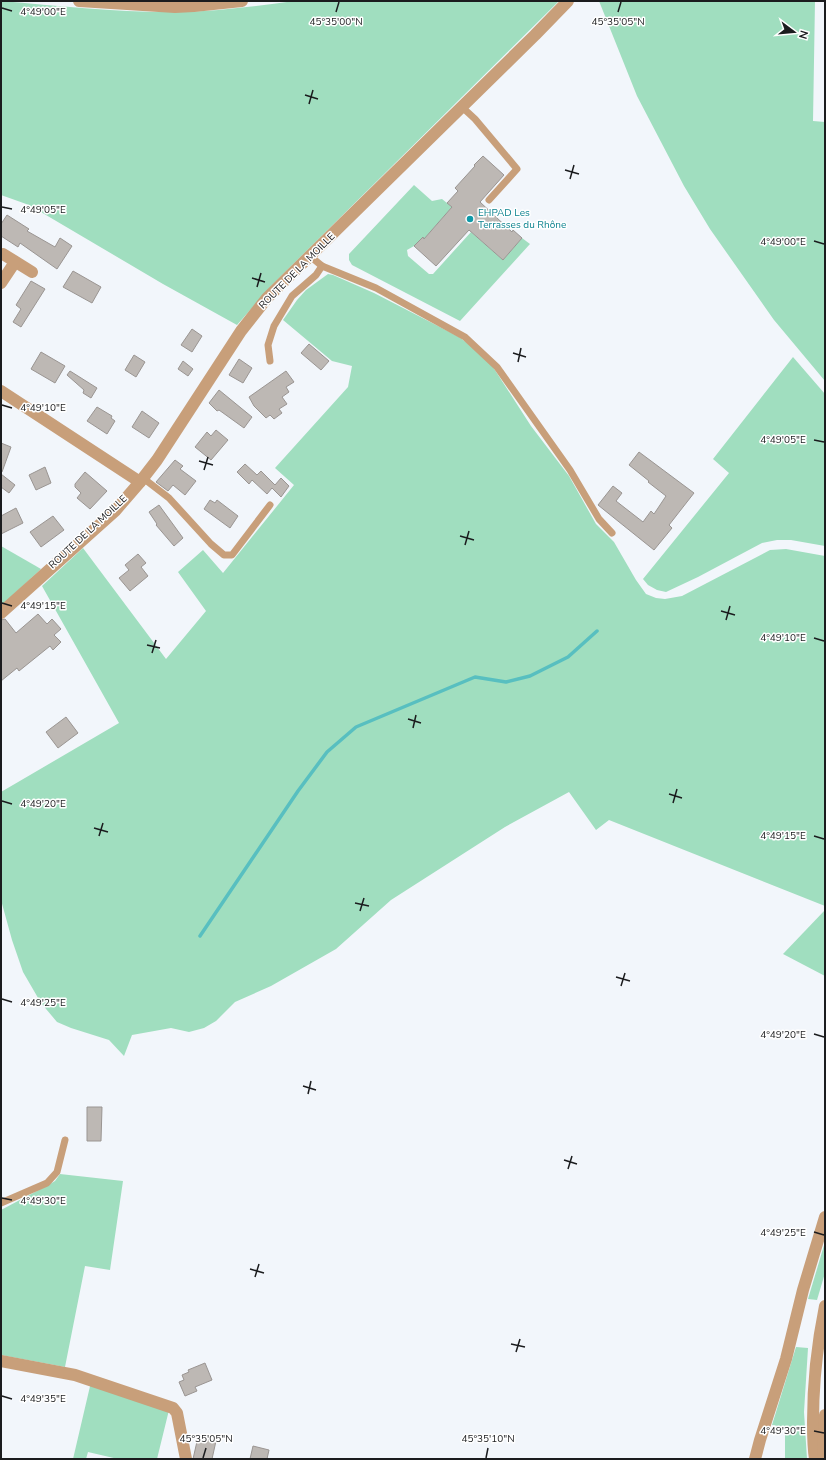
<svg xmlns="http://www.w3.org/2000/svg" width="826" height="1460" font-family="'Nunito Sans',sans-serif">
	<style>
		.green { fill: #a0debf }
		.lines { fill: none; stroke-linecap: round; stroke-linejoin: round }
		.stream { stroke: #58bfc0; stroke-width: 3.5 }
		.building { fill: #bdb8b4; stroke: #9a9592 }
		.service { stroke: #c89f7a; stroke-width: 7 }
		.minor { stroke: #c89f7a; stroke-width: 12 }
		.tertiary { stroke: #c89f7a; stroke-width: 12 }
		.ticks { fill: none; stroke: #1b1c1e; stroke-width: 1.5 }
		.culture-dot { fill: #0f9aa8; stroke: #fff; stroke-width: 1.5 }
		.labels { text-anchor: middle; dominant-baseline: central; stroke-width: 3; stroke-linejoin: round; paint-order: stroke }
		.culture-label { font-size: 10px; fill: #0d838f; stroke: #fff; text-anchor: start }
		.street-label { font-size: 10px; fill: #1b1c1e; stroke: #fff }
		.ticks-label { font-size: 10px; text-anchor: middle; fill: #1b1c1e; stroke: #fff; stroke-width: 3; stroke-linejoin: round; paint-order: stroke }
	</style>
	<rect width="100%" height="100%" fill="#f2f6fb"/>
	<g class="green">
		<path d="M 1,1 C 61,6 121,13 181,12 C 219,11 257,6 294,1 L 559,1 L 272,285 L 237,325 L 163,284 L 29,205 L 1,195 Z"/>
		<path d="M 599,1 L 815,1 L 813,121 L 825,122 L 825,381 L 774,320 L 710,229 L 684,186 L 637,96 Z"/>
		<path d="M 414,185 L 432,201 L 442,199 L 452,207 L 424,239 L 422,238 L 414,246 L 407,250 L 408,256 L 429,274 L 433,274 L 471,232 L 503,260 L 522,238 L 530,244 L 460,321 L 352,265 L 349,260 L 349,254 Z"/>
		<path d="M 328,274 L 333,275 L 374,293 L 438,326 L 459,337 L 478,351 L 493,367 L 531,426 L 569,476 L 596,524 L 614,542 L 636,580 L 646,594 L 656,598 L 665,599 L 682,596 L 770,550 L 786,549 L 825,556 L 825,906 L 609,820 L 596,830 L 569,792 L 505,827 L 391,900 L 336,949 L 271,986 L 235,1002 L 216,1021 L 204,1028 L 189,1032 L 171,1028 L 132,1035 L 124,1056 L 109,1040 L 71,1028 L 57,1022 L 41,1003 L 23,972 L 12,940 L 1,900 L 1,792 L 119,723 L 42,586 L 83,548 L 166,659 L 206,611 L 178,572 L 203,550 L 223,573 L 294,485 L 275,468 L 348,387 L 352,366 L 332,361 L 283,320 L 297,300 L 306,290 Z"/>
		<path d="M 793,357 L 825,394 L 825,546 L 791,540 L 777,540 L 762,543 L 698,577 L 666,592 L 657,590 L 648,585 L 643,579 L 729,473 L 713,459 Z"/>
		<path d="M 1,546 L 41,569 L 1,606 Z"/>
		<path d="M 825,910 L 825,976 L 783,954 Z"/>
		<path d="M 60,1174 L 123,1181 L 110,1270 L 85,1266 L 65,1367 L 1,1355 L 1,1210 L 50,1184 L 55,1181 Z"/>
		<path d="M 825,1242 L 825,1273 L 817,1300 L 808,1299 Z"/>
		<path d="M 796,1347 L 808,1348 L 804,1412 L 807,1459 L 785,1459 L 785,1427 L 772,1425 Z"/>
		<path d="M 91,1382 L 169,1410 L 157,1459 L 118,1459 L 88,1452 L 86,1459 L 73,1459 Z"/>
	</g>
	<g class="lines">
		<path class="stream" d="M 200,936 L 298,791 L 327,752 L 356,727 L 475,677 L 506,682 L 530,676 L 568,657 L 597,631"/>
	</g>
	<g class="building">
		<path d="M 483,156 L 504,175 L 480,202 L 512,232 L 513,230 L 522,238 L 503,260 L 469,230 L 436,266 L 414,246 L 423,237 L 424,239 L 452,207 L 447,203 L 458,191 L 455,188 L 475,166 L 474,165 Z"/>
		<path d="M 7,215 L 29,229 L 27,231 L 55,247 L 60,238 L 72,246 L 57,269 L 20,243 L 18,247 L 1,236 L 1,224 Z"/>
		<path d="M 73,271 L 101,287 L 92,303 L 63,287 Z"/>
		<path d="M 31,281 L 45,289 L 21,327 L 13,322 L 21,309 L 16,305 Z"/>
		<path d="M 192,329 L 202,336 L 192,352 L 181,345 Z"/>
		<path d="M 309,344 L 329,361 L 321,370 L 301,353 Z"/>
		<path d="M 41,352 L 65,366 L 55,383 L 31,369 Z"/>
		<path d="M 134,355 L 145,362 L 136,377 L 125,370 Z"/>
		<path d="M 239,359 L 252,368 L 243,383 L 229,375 Z"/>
		<path d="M 183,361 L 193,369 L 188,376 L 178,369 Z"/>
		<path d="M 70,371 L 97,388 L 91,398 L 83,393 L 84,390 L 67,375 Z"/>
		<path d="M 286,371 L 294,382 L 286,387 L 289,392 L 282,397 L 287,404 L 279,409 L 282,413 L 274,419 L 270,415 L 266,418 L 254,406 L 249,397 Z"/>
		<path d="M 219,390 L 252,417 L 244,428 L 219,410 L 217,411 L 209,403 Z"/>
		<path d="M 97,407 L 112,416 L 111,418 L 115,421 L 107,434 L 87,421 Z"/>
		<path d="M 142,411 L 159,423 L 149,438 L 132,427 Z"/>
		<path d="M 216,430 L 228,440 L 211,460 L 195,447 L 207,432 L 211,436 Z"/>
		<path d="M 1,443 L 11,447 L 2,472 L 1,472 Z"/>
		<path d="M 639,452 L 694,493 L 669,525 L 672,528 L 654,550 L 598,505 L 613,486 L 622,493 L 616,501 L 643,522 L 651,511 L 654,514 L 666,496 L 648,482 L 649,481 L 629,465 Z"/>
		<path d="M 175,460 L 183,466 L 180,469 L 196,481 L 185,495 L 173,485 L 168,491 L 156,482 Z"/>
		<path d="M 245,464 L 257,475 L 261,471 L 275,485 L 281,478 L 289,486 L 281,497 L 272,488 L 267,494 L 252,480 L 249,484 L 237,472 Z"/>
		<path d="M 45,467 L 51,483 L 36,490 L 29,475 Z"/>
		<path d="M 85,472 L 107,491 L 90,509 L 77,498 L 81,493 L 75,487 L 75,484 Z"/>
		<path d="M 1,474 L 15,485 L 9,493 L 1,487 Z"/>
		<path d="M 210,500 L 215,503 L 217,500 L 238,516 L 230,528 L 204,509 Z"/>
		<path d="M 159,505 L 183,538 L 174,546 L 156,525 L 157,524 L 149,512 Z"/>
		<path d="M 16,508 L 23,523 L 1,534 L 1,516 Z"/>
		<path d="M 53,516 L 64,530 L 41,547 L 30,532 Z"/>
		<path d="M 138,554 L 146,563 L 141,567 L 148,576 L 130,591 L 119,578 L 129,570 L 125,565 Z"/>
		<path d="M 38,614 L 47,624 L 52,619 L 61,629 L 54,635 L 61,642 L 53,650 L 50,646 L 19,671 L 17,668 L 1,681 L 1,620 L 5,619 L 16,633 Z"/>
		<path d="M 66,717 L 78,733 L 58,748 L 46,732 Z"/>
		<path d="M 87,1107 L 102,1107 L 101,1141 L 87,1141 Z"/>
		<path d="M 205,1363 L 212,1380 L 195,1387 L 197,1391 L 185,1396 L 179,1382 L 184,1380 L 182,1375 L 189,1372 L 188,1370 Z"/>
		<path d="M 198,1437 L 216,1441 L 212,1459 L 193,1459 Z"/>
		<path d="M 253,1446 L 269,1450 L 267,1459 L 250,1459 Z"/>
	</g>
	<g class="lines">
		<g class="service">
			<path d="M 462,107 L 475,119 L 517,169 L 489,200"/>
			<path d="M 310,256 L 322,266 L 376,288 L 465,337 L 497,367 L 570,470 L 599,519 L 612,533"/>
			<path d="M 270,361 L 268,345 L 274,326 L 292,296 L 316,275 L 322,266"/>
			<path d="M 143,478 L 169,498 L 211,544 L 224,555 L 232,555 L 270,505"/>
			<path d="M 1,1203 L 47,1183 L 57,1172 L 65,1140"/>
		</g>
		<g class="minor">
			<path d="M 79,1 L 175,7 L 194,6 L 242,1"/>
			<path d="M 3,254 L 32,272"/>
			<path d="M 1,283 L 15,262"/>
			<path d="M 1,391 L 140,482"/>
			<path d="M 1,613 L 115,511 L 140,482 L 157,460 L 241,331 L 267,298 L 535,35 L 568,1"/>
			<path d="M 1,1361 L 75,1375 L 173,1408 L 177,1413 L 186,1459"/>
			<path d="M 755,1459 L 760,1440 L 786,1359 L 803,1290 L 825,1217"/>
		</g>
		<g class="tertiary">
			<path d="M 815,1459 C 813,1447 813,1435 813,1422 C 813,1383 817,1345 825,1306"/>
			<path d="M 823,1459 L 825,1415"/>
		</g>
	</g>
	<path class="ticks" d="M 2,8 L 12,11M 336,12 L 339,2M 618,12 L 621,2M 305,95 L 318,99M 309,104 L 313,90M 565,170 L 579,174M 570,179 L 574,165M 2,207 L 12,209M 814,241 L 824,244M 252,278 L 265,282M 257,287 L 261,273M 513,353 L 526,357M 518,362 L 521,348M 2,405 L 12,408M 814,440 L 824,442M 199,461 L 213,465M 204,470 L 208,457M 460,536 L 474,540M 465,545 L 469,531M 2,603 L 12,606M 721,611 L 735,615M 726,620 L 730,606M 814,638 L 824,641M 147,645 L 160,648M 152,653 L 156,640M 408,719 L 421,723M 413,728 L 416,715M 669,794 L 682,798M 2,801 L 12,804M 673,803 L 677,789M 94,828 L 108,832M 99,836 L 103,823M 814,836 L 824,839M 355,903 L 369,906M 360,911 L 364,898M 616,977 L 630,981M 621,986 L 625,973M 2,999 L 12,1002M 814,1034 L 824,1037M 303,1086 L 316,1090M 308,1094 L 311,1081M 564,1160 L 577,1164M 568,1169 L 572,1156M 2,1198 L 12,1200M 814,1232 L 824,1235M 250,1269 L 264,1273M 255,1277 L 259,1264M 511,1344 L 525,1347M 516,1352 L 520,1339M 2,1396 L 12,1399M 814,1431 L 824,1433M 203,1458 L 206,1448M 486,1458 L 488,1448"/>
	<circle class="culture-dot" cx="470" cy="219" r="4"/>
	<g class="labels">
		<g class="culture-label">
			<text x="478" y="213">EHPAD Les<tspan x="478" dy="12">Terrasses du Rhône</tspan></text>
		</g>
		<g class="street-label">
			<text transform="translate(297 271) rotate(-45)">ROUTE DE LA MOILLE</text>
			<text transform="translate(88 532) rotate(-43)">ROUTE DE LA MOILLE</text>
		</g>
	</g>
	<g class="ticks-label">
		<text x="43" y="15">4°49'00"E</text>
		<text x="336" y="25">45°35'00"N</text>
		<text x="618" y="25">45°35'05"N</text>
		<text x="43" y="213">4°49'05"E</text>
		<text x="783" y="245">4°49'00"E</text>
		<text x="43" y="411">4°49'10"E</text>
		<text x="783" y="443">4°49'05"E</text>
		<text x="43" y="609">4°49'15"E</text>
		<text x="783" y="641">4°49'10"E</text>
		<text x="43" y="807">4°49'20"E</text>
		<text x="783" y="839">4°49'15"E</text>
		<text x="43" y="1006">4°49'25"E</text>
		<text x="783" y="1038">4°49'20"E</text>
		<text x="43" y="1204">4°49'30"E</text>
		<text x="783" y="1236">4°49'25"E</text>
		<text x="43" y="1402">4°49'35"E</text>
		<text x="783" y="1434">4°49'30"E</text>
		<text x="206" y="1442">45°35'05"N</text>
		<text x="488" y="1442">45°35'10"N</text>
	</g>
	<rect width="826" height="1460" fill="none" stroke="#1b1c1e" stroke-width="4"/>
	<g transform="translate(794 32) rotate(106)" stroke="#ffffff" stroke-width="3" paint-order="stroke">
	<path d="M0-3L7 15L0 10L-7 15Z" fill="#1b1c1e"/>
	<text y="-6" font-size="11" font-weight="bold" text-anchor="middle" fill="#1b1c1e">N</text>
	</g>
</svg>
